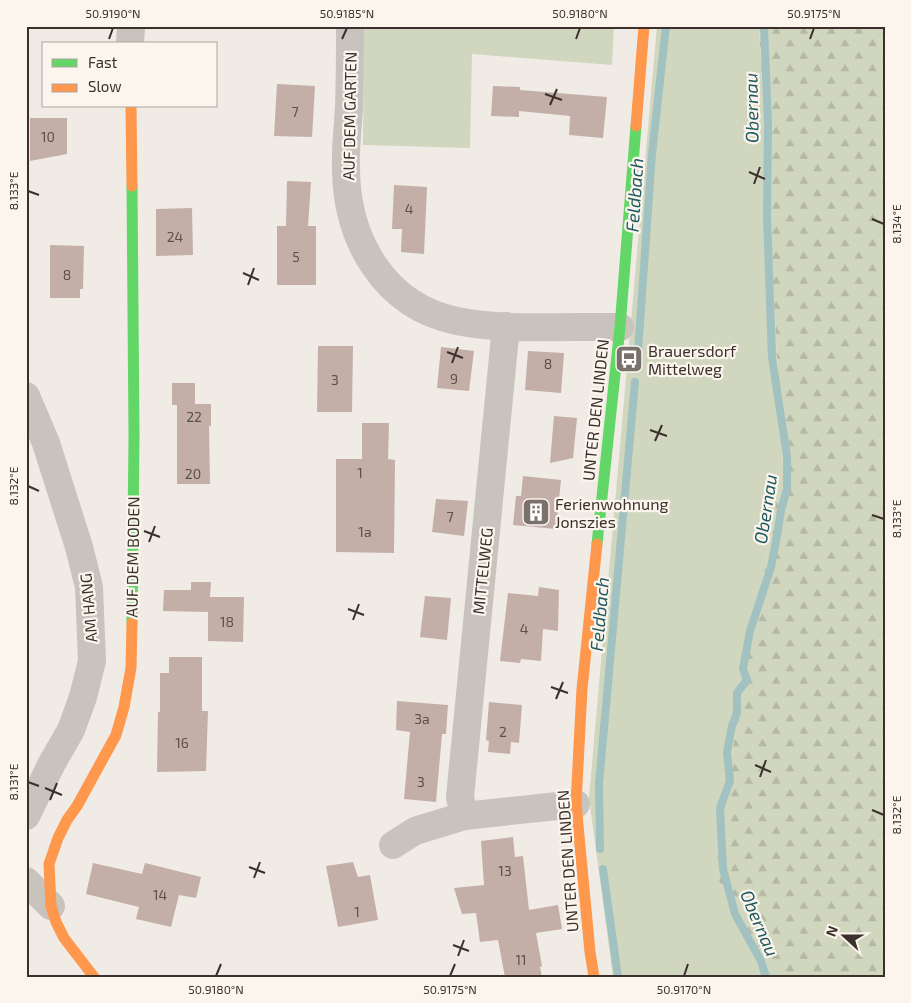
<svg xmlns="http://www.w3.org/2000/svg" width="911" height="1003" font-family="'Exo 2',sans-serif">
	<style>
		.grass { fill: #d1d6bf }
		.forest { fill: url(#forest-firs) }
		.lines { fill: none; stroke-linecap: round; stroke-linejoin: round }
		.stream { stroke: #a1c2c1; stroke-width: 8 }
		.building { fill: #c3afa7 }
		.street { stroke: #c9c3be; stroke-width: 28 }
		.fast { stroke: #63d668; stroke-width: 11 }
		.slow { stroke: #ff974d; stroke-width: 11 }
		.ticks { fill: none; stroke: #3b302b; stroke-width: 2 }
		.labels { text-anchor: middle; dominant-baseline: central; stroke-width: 4.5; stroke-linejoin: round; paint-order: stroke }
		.number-label { font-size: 14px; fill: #5d504a }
		.street-label { font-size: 16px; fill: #3b302b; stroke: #fbf5ee }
		.poi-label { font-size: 16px; fill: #3b302b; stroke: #fbf5ee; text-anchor: start }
		.water-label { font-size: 18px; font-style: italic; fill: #1f5a5e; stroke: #fbf5ee }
		.neatline { fill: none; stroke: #3b302b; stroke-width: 2 }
		.ticks-label { font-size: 12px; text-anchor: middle; fill: #3b302b }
	</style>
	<defs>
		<pattern id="forest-firs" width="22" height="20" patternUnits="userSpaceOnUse" patternTransform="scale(1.25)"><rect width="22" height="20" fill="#d1d6bf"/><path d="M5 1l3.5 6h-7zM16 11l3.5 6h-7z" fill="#b4b8a4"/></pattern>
	</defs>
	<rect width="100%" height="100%" fill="#f0ebe5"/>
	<g class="grass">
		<path d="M 364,26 L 614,26 L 612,65 L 472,54 L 470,148 L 363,145 Z"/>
		<path d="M 657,26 L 759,26 L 783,465 L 712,866 L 766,977 L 613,977 L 589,798 Z"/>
	</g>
	<path class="forest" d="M 759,26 L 885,26 L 885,977 L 766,977 L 712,866 L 783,465 Z"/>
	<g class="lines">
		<g class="stream">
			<path d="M 764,26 L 768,124 L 767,216 L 772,358 L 787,456 L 787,489 L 781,510 L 777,536 L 771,567 L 750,631 L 743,669 L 747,680 L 737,693 L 737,713 L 732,726 L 727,752 L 730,781 L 720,808 L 723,869 L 735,914 L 761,961 L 766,977"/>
			<path d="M 637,365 L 652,154 L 666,26"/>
			<path d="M 600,849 L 599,784 L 635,382"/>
			<path d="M 603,869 L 618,977"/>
		</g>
	</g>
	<g class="building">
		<path d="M 277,84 L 315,86 L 312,137 L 274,136 Z"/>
		<path d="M 493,86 L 520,87 L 520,90 L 607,97 L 603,138 L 569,135 L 570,116 L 519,111 L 519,117 L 491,116 Z"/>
		<path d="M 30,118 L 67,118 L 67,154 L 30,161 Z"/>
		<path d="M 287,181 L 311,182 L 308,226 L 316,226 L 316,285 L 277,285 L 277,226 L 286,226 Z"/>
		<path d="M 394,185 L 427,187 L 424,254 L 401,252 L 402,229 L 392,229 Z"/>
		<path d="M 192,208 L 193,255 L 156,256 L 156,209 Z"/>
		<path d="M 50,245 L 84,246 L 83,289 L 80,289 L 80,298 L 50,298 Z"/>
		<path d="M 318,346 L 353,346 L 352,412 L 317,412 Z"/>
		<path d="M 441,347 L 474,351 L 469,391 L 437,388 Z"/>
		<path d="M 528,351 L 564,353 L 561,393 L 525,390 Z"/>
		<path d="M 172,383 L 195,383 L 195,404 L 211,404 L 211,426 L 209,426 L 210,484 L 177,484 L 177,405 L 172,405 Z"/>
		<path d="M 554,416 L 577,418 L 573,458 L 550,463 Z"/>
		<path d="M 362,423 L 389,423 L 388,459 L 395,460 L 394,553 L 336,552 L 336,459 L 362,459 Z"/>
		<path d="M 523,476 L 561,480 L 556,529 L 513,525 L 516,496 L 521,496 Z"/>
		<path d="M 436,499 L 468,501 L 464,536 L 432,532 Z"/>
		<path d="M 191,582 L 211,582 L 210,597 L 244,597 L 243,642 L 208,641 L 208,612 L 163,611 L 164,590 L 191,590 Z"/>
		<path d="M 539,587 L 559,590 L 558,631 L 543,629 L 541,661 L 521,659 L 520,663 L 500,661 L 508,593 L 538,596 Z"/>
		<path d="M 425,596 L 451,598 L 447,640 L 420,637 Z"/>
		<path d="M 169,657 L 202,657 L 202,711 L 208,711 L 206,771 L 157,772 L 158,712 L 160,712 L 160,673 L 169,673 Z"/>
		<path d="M 397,701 L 448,705 L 446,734 L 442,734 L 436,802 L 404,799 L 410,732 L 396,730 Z"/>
		<path d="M 489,702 L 522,705 L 519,743 L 511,742 L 510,754 L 488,752 L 489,741 L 486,740 Z"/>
		<path d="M 513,837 L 515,857 L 523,856 L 529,910 L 558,905 L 562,929 L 536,933 L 542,966 L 540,967 L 542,977 L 505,977 L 498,940 L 480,942 L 476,913 L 462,914 L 454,888 L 484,885 L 481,841 Z"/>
		<path d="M 353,862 L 358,877 L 370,875 L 378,920 L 338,927 L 326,866 Z"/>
		<path d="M 93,863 L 142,874 L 145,863 L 201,877 L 196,898 L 179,895 L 171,927 L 136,919 L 139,907 L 86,894 Z"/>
	</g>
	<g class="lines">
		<g class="street">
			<path d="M 350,26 C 350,53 350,79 349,106 C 348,127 345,149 346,170 C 347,240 384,306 457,321 C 506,331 569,326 620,327"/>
			<path d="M 130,44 L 131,26"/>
			<path d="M 506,326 L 460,797 L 464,816 L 576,804"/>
			<path d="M 26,396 L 46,443 L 79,547 L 89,587 L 92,661 L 83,697 L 71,730 L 52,763 L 26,816"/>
			<path d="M 393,845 L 415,831 L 464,816"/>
			<path d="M 26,881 L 51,906"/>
		</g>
		<g class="fast">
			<path d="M 597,544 L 620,327 L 636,126"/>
			<path d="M 132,623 L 134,436 L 132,186"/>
		</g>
		<g class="slow">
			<path d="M 131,106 L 132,186"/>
			<path d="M 636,126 L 644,26"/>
			<path d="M 94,977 L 64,938 L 56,922 L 51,906 L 49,864 L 58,838 L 67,820 L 77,806 L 116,735 L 124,707 L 131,668 L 132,623"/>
			<path d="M 594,977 L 590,952 L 576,804 L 582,689 L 597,544"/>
		</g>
	</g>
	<path class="ticks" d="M 109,39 L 113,28M 342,39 L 347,28M 576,39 L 580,28M 810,39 L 814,28M 545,94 L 562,100M 550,105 L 557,89M 749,172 L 765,179M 754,184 L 760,167M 28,191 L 39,195M 872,219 L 884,224M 243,273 L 259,280M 248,285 L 254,268M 447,352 L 463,358M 452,363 L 458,347M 650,430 L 667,436M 655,441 L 662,425M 28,486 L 39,491M 872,515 L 884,519M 144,531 L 160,537M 149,542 L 155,526M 348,609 L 364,615M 353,620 L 359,604M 551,687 L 568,693M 556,699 L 563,682M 755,765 L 771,772M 760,777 L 766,760M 28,782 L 39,786M 45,788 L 62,795M 50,800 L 57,783M 872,810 L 884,815M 249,867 L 265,873M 254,878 L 260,862M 453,945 L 469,951M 458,956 L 464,940M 216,976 L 221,964M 450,976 L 455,964M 684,976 L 688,964"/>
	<defs>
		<g id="bus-square" transform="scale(1.4375)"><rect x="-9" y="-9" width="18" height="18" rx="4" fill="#7a716c" stroke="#fbf5ee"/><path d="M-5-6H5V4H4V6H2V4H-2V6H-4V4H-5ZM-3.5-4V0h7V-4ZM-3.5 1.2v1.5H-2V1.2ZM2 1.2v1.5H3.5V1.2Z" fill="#fff"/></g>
		<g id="building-square" transform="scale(1.4375)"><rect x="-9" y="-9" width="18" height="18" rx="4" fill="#7a716c" stroke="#fbf5ee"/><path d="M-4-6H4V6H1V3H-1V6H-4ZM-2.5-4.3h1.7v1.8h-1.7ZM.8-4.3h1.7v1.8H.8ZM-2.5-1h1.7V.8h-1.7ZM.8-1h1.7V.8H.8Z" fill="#fff"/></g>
	</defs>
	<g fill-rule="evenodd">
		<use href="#bus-square" x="629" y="359"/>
		<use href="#building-square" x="536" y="512"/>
	</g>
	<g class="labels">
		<g class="number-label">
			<text x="295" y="111">7</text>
			<text x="48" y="136">10</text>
			<text x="409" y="208">4</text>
			<text x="175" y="236">24</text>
			<text x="296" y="256">5</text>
			<text x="67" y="274">8</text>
			<text x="548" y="363">8</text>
			<text x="454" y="378">9</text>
			<text x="335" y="379">3</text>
			<text x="194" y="416">22</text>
			<text x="360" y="472">1</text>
			<text x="193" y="473">20</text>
			<text x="450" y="516">7</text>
			<text x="365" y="531">1a</text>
			<text x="227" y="621">18</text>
			<text x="524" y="628">4</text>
			<text x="422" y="718">3a</text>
			<text x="503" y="731">2</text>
			<text x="182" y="742">16</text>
			<text x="421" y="781">3</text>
			<text x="505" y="870">13</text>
			<text x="160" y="894">14</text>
			<text x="357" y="911">1</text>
			<text x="521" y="959">11</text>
		</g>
		<g class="street-label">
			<text transform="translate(349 116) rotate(-89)">AUF DEM GARTEN</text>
			<text transform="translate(595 410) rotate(-84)">UNTER DEN LINDEN</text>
			<text transform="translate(132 557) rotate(-89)">AUF DEM BODEN</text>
			<text transform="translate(482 571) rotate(-84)">MITTELWEG</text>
			<text transform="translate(88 608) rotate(-95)">AM HANG</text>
			<text transform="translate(567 861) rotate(-94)">UNTER DEN LINDEN</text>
		</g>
		<g class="poi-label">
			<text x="648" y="350">Brauersdorf<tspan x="648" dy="18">Mittelweg</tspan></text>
			<text x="555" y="503">Ferienwohnung<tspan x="555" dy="18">Jonszies</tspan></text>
		</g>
		<g class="water-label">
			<text transform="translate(751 108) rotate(-91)">Obernau</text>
			<text transform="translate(634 195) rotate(-86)">Feldbach</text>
			<text transform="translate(765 509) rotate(-81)">Obernau</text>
			<text transform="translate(599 614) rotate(-85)">Feldbach</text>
			<text transform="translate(760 923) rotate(67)">Obernau</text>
		</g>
	</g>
	<rect width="911" height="1003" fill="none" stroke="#fbf5ee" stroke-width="55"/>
	<rect x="42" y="42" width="175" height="65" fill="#fbf5ee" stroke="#aea6a0"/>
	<rect x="52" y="59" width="25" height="8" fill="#63d668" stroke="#aea6a0"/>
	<text x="88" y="68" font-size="15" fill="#3b302b">Fast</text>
	<rect x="52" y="84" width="25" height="8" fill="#ff974d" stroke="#aea6a0"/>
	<text x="88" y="92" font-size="15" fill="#3b302b">Slow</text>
	<g transform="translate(844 936) rotate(291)" stroke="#fbf5ee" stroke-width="4" paint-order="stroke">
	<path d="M0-4L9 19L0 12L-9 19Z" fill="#3b302b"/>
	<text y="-8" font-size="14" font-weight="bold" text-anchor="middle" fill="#3b302b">N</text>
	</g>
	<rect x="28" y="28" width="856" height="948" class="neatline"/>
	<g class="ticks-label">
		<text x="113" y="18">50.9190°N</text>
		<text x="347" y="18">50.9185°N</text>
		<text x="580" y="18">50.9180°N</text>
		<text x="814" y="18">50.9175°N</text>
		<text transform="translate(14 191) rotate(-90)" y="4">8.133°E</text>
		<text transform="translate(897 224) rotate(-90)" y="4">8.134°E</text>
		<text transform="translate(14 486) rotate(-90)" y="4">8.132°E</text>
		<text transform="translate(897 519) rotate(-90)" y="4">8.133°E</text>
		<text transform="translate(14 782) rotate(-90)" y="4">8.131°E</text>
		<text transform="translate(897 815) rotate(-90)" y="4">8.132°E</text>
		<text x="216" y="994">50.9180°N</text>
		<text x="450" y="994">50.9175°N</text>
		<text x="684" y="994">50.9170°N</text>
	</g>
</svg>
